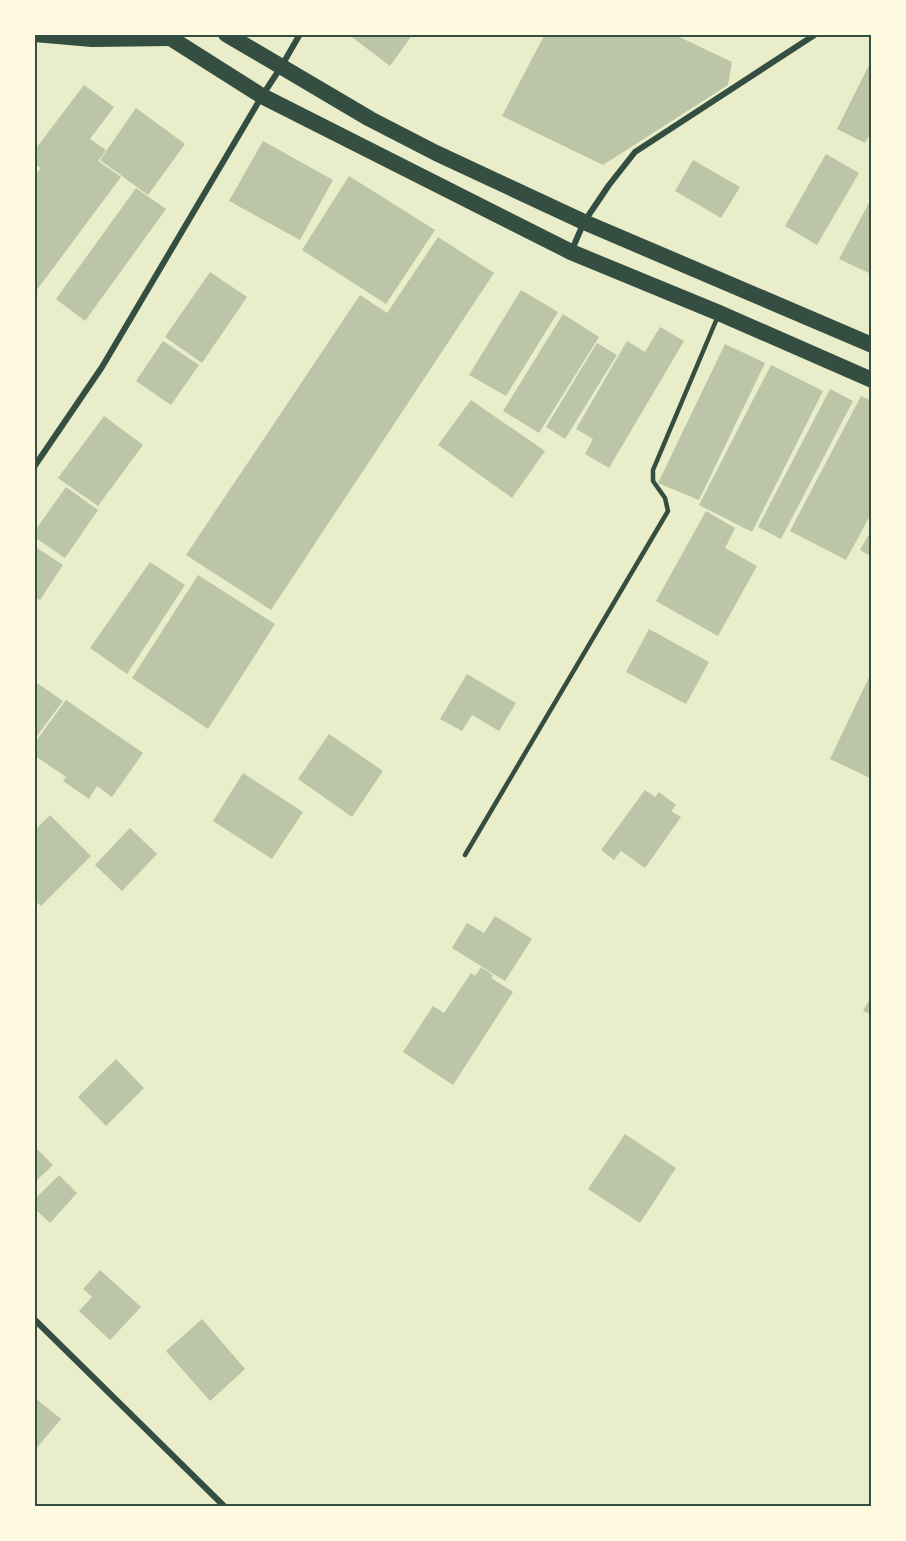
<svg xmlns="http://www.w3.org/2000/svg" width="906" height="1541" font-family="'Titillium Web',sans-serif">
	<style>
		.building { fill: #bcc5a7 }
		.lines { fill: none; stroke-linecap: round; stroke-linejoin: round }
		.service { stroke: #344e41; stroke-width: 4.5 }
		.minor { stroke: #344e41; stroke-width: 6 }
		.tertiary { stroke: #344e41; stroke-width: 10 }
		.trunk { stroke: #344e41; stroke-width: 16 }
		.neatline { fill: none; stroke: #344e41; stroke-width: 2 }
	</style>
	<rect width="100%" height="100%" fill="#e9edc9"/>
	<g class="building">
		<path d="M 348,34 L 413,34 L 390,66 Z"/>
		<path d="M 545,34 L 673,34 L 732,62 L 728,85 L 603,165 L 502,116 Z"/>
		<path d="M 872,59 L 872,131 L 865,143 L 837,129 Z"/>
		<path d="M 84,85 L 114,107 L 90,139 L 106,150 L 98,161 L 121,177 L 36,291 L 34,289 L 34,176 L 41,168 L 34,163 L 34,151 Z"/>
		<path d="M 136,108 L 185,144 L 148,195 L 100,160 Z"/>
		<path d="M 263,141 L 333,180 L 300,240 L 229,201 Z"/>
		<path d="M 826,154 L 859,173 L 817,245 L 785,226 Z"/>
		<path d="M 693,160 L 740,187 L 721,218 L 675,191 Z"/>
		<path d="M 349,176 L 435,230 L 386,304 L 302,250 Z"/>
		<path d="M 136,188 L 166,209 L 85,321 L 56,299 Z"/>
		<path d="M 872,197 L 872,267 L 869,273 L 839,259 Z"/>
		<path d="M 438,237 L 494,273 L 271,610 L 186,555 L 360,295 L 387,313 Z"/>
		<path d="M 210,272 L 247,297 L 202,363 L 165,337 Z"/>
		<path d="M 521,290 L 558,312 L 506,396 L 469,375 Z"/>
		<path d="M 563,314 L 599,337 L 539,433 L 503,411 Z"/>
		<path d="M 660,327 L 684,341 L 609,468 L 585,454 L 593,439 L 576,429 L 627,341 L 645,352 Z"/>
		<path d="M 163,341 L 199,365 L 171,405 L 136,381 Z"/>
		<path d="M 597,343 L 617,355 L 565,439 L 546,427 Z"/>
		<path d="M 725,344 L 765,363 L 699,500 L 658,483 Z"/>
		<path d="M 771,365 L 823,391 L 752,532 L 699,505 Z"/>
		<path d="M 830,389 L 853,401 L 781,539 L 758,527 Z"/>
		<path d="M 861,396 L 872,401 L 872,512 L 846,560 L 790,531 Z"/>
		<path d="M 471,400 L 545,451 L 512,498 L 438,445 Z"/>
		<path d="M 104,416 L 143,445 L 98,506 L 58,478 Z"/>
		<path d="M 66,487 L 98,510 L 65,558 L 34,537 L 34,532 Z"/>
		<path d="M 706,511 L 735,528 L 725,548 L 757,566 L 718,636 L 656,601 Z"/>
		<path d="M 872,529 L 872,557 L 860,550 Z"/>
		<path d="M 34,546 L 63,565 L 40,600 L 34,596 Z"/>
		<path d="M 150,562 L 185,585 L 127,674 L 90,648 Z"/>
		<path d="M 198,575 L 275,624 L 208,729 L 132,678 Z"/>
		<path d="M 649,629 L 709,662 L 686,704 L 626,672 Z"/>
		<path d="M 872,671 L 872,779 L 830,759 Z"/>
		<path d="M 467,674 L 516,703 L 499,731 L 472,715 L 462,731 L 440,719 Z"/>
		<path d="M 34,681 L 63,701 L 34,740 Z"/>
		<path d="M 66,700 L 143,753 L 112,797 L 97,786 L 89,799 L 63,781 L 66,777 L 34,755 L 34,744 Z"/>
		<path d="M 329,734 L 383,771 L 352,817 L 298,779 Z"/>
		<path d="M 243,773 L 303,812 L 272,859 L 213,821 Z"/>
		<path d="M 645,790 L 655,797 L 659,792 L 676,805 L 671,811 L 681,817 L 645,868 L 621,851 L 614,860 L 601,850 Z"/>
		<path d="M 50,815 L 91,856 L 41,906 L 34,900 L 34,831 Z"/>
		<path d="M 130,828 L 157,854 L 122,891 L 95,865 Z"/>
		<path d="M 495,916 L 532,939 L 505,981 L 452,948 L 467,923 L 484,933 Z"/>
		<path d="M 481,967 L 493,975 L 491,978 L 513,992 L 453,1085 L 403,1052 L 433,1006 L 444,1013 L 471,973 L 475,976 Z"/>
		<path d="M 872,995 L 872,1015 L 863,1011 Z"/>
		<path d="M 116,1059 L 144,1088 L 106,1126 L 78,1097 Z"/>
		<path d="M 625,1134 L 676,1168 L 640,1223 L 588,1189 Z"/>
		<path d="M 34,1146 L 53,1165 L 34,1183 Z"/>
		<path d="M 59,1175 L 77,1193 L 50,1223 L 34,1208 L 34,1200 Z"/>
		<path d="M 100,1270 L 141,1307 L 110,1340 L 79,1311 L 92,1297 L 83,1289 Z"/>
		<path d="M 202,1319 L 245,1369 L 210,1401 L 166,1351 Z"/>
		<path d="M 34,1397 L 61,1419 L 34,1451 Z"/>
	</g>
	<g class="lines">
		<path class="service" d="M 465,855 L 668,511 L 665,498 L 653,481 L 653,470 L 718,316"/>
		<g class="minor">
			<path d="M 571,252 L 584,222 L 609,185 L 635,152 L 816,34"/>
			<path d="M 34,467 L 102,367 L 262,96 L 281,67 L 300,34"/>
			<path d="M 34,1319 L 224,1506"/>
		</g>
		<path class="tertiary" d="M 34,37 L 92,42 L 172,41"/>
		<g class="trunk">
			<path d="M 164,34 L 262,96 L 571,252 L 719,313 L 872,380"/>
			<path d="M 226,34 L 370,119 L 436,153 L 584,222 L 872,345"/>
		</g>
	</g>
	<rect width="906" height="1541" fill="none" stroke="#fefae0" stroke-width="72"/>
	<rect x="36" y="36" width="834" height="1469" class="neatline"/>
</svg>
